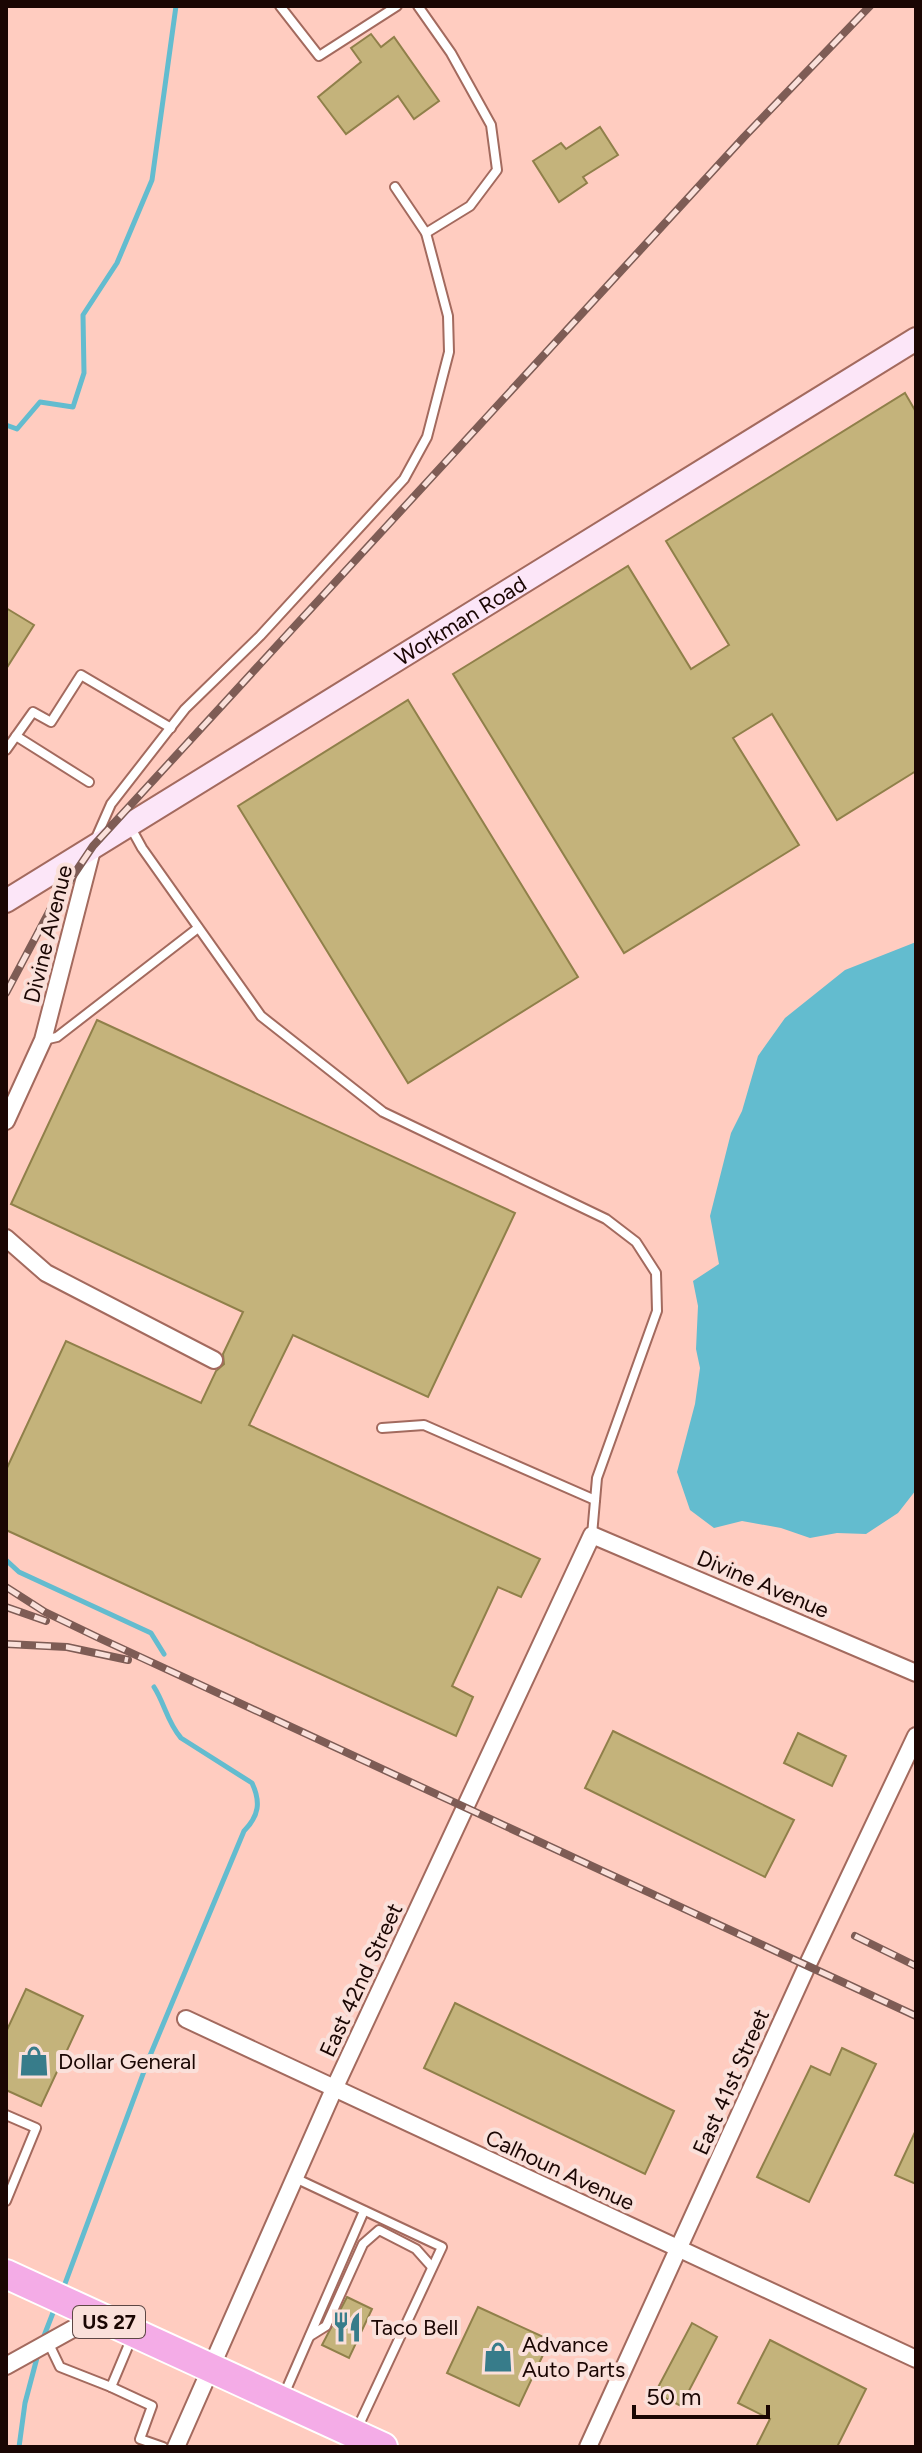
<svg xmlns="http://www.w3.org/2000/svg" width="922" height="2453" font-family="Figtree,sans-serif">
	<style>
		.water { fill: #63bccf }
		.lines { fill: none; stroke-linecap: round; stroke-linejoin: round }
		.stream { stroke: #63bccf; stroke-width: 5 }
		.building { fill: #c4b37b; stroke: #90804a; stroke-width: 2 }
		.lane-casing { stroke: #a36a5e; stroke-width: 12 }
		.street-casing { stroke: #a36a5e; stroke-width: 20 }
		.secondary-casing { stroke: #a36a5e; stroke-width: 26 }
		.highway-casing { stroke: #fff; stroke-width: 32 }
		.lane { stroke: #fff; stroke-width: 8 }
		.street { stroke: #fff; stroke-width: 16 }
		.secondary { stroke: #fce6f8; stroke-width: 22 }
		.highway { stroke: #f4ace7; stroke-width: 28 }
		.rail-casing { stroke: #7e5c55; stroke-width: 8 }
		.rail { stroke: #fae0da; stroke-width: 5; stroke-dasharray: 15; stroke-linecap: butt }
		.labels { text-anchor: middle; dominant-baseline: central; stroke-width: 8; stroke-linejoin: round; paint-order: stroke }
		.shield { fill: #fae0da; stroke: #5d4744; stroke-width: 2 }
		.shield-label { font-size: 20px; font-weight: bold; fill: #1a0603 }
		.street-label { font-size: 22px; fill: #1a0603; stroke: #fae0da }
		.poi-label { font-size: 22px; fill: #1a0603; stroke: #fae0da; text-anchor: start }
	</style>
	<rect width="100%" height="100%" fill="#ffccc0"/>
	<path class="water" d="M 916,942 L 916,1490 L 898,1513 L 866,1534 L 837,1533 L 810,1538 L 781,1528 L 742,1521 L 714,1528 L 690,1510 L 677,1472 L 695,1404 L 700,1368 L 696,1349 L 698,1306 L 693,1281 L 719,1264 L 710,1216 L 731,1133 L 742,1111 L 758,1056 L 785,1018 L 845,970 Z"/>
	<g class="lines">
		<g class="stream">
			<path d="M 6,425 L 17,429 L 40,402 L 73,407 L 84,373 L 83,315 L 117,263 L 152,180 L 176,6"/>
			<path d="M 6,1560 L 19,1572 L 151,1633 L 164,1654"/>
			<path d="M 63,2289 L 149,2058 L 244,1831 C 259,1816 261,1802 252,1783 L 181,1738 C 167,1722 165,1704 154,1687"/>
			<path d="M 42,2341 L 56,2305"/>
			<path d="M 19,2447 L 25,2403 L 38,2354"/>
		</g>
	</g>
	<g class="building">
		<path d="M 371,34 L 381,47 L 394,37 L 439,101 L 414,119 L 398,96 L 346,134 L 318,97 L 361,62 L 351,48 Z"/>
		<path d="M 600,127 L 618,155 L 583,177 L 587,183 L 559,202 L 533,161 L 561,143 L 566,149 Z"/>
		<path d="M 905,393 L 916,412 L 916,771 L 837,820 L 772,714 L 733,738 L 799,845 L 624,953 L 453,674 L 628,566 L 691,669 L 729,645 L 666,541 Z"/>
		<path d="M 6,608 L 34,625 L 6,669 Z"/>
		<path d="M 408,700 L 578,977 L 408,1083 L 238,806 Z"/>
		<path d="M 97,1020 L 515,1213 L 428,1397 L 293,1335 L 249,1425 L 540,1559 L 521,1597 L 498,1587 L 452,1686 L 473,1697 L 456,1736 L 6,1530 L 6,1470 L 66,1341 L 201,1403 L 216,1371 L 224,1364 L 223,1354 L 243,1312 L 11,1204 Z"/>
		<path d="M 613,1731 L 794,1820 L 765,1877 L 585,1788 Z"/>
		<path d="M 798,1733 L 846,1756 L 832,1786 L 784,1763 Z"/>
		<path d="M 26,1989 L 83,2016 L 41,2106 L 6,2090 L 6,2032 Z"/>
		<path d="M 455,2003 L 674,2111 L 645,2174 L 424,2068 Z"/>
		<path d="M 842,2048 L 876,2064 L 809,2202 L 757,2177 L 811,2066 L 830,2075 Z"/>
		<path d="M 916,2130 L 916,2184 L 895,2175 Z"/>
		<path d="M 347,2297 L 372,2309 L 349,2358 L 322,2345 Z"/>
		<path d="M 478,2307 L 550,2340 L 519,2406 L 447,2373 Z"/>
		<path d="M 692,2323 L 717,2337 L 681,2406 L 655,2393 Z"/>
		<path d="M 770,2340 L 866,2389 L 837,2447 L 756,2447 L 770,2419 L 738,2403 Z"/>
	</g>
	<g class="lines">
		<g class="lane-casing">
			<g id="lane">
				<path d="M 280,6 L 319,56 L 397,6"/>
				<path d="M 418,6 L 451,53 L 491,125 L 497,170 L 470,206 L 426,233"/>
				<path d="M 16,736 L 89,782"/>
				<path d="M 6,750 L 33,712 L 51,722 L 81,675 L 171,728"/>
				<path d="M 131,828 L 142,848 L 261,1016 L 383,1112 L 606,1219 L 636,1242 L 656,1273 L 657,1311 L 597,1478 L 592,1535"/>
				<path d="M 96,838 L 111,804 L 185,709 L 260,636 L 404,479 L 427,437 L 449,352 L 448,316 L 426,233 L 395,187"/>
				<path d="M 44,1040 L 57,1037 L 198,928"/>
				<path d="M 382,1428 L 424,1425 L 595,1500"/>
				<path d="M 6,2115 L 36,2128 L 6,2201"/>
				<path d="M 295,2178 L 442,2247 L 357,2429"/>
				<path d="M 310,2336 L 326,2326 L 363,2244 L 379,2230 L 416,2249 L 432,2267"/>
				<path d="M 132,2337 L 111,2387 L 152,2406 L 140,2439 L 163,2447"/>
				<path d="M 48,2342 L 60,2367 L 111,2387"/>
				<path d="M 283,2397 L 364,2211"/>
			</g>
		</g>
		<g class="street-casing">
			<g id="street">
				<path d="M 6,1121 L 43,1040 L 93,846"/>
				<path d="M 6,1238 L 46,1273 L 214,1360"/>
				<path d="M 186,2019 L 916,2359"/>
				<path d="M 6,2366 L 96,2316"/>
				<path d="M 176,2447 L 334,2089 L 592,1535 L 916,1673"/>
				<path d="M 588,2447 L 807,1966 L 916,1736"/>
			</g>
		</g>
		<g class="secondary-casing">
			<g id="secondary">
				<path id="s1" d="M 6,901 L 916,339"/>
			</g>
		</g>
		<g class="highway-casing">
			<path id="highway" d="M 6,2274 L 383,2447"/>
		</g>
		<use href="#lane" class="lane"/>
		<use href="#street" class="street"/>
		<use href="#secondary" class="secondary"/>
		<use href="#highway" class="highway"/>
		<g class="rail-casing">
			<g id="rail">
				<path d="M 6,993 L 50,910 L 93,846 L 744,137 L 870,6"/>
				<path d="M 6,1587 L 45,1612 L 99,1638 L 916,2016"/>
				<path d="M 6,1607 L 46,1621"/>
				<path d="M 6,1644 L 67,1647 L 128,1660"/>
				<path d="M 855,1936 L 916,1966"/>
			</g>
		</g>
		<use href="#rail" class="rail"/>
	</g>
	<defs>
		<g id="shop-bare" transform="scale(2.4)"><path d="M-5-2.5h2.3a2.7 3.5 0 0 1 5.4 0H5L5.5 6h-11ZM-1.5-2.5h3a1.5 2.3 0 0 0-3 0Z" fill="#377c8a" stroke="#fae0da" stroke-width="2.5" paint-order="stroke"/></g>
		<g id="restaurant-bare" transform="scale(2.4)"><path d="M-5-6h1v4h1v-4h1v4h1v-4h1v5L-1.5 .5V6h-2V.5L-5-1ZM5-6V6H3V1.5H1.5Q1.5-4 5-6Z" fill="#377c8a" stroke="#fae0da" stroke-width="2.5" paint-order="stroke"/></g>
	</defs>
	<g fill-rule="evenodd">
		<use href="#shop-bare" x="34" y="2061"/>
		<use href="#restaurant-bare" x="347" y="2327"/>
		<use href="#shop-bare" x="498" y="2357"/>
	</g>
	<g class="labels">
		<rect class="shield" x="73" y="2306" width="72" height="32" rx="6"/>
		<g class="shield-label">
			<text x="109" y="2322">US 27</text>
		</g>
		<g class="street-label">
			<text stroke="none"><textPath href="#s1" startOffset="534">Workman Road</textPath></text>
			<text transform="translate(48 934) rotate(-76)">Divine Avenue</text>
			<text transform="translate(763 1584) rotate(23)">Divine Avenue</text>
			<text transform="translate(361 1980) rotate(-65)">East 42nd Street</text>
			<text transform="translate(731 2082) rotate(-66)">East 41st Street</text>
			<text transform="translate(560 2170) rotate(25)">Calhoun Avenue</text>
		</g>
		<g class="poi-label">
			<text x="58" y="2061">Dollar General</text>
			<text x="371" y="2327">Taco Bell</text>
			<text x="522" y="2344">Advance<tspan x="522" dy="25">Auto Parts</tspan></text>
		</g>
	</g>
	<rect width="922" height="2453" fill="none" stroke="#1a0603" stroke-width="16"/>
	<path d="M634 2405v12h134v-12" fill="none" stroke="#1a0603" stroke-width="4"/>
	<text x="646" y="2405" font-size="24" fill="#1a0603" stroke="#fae0da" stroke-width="6" paint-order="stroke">50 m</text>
</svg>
